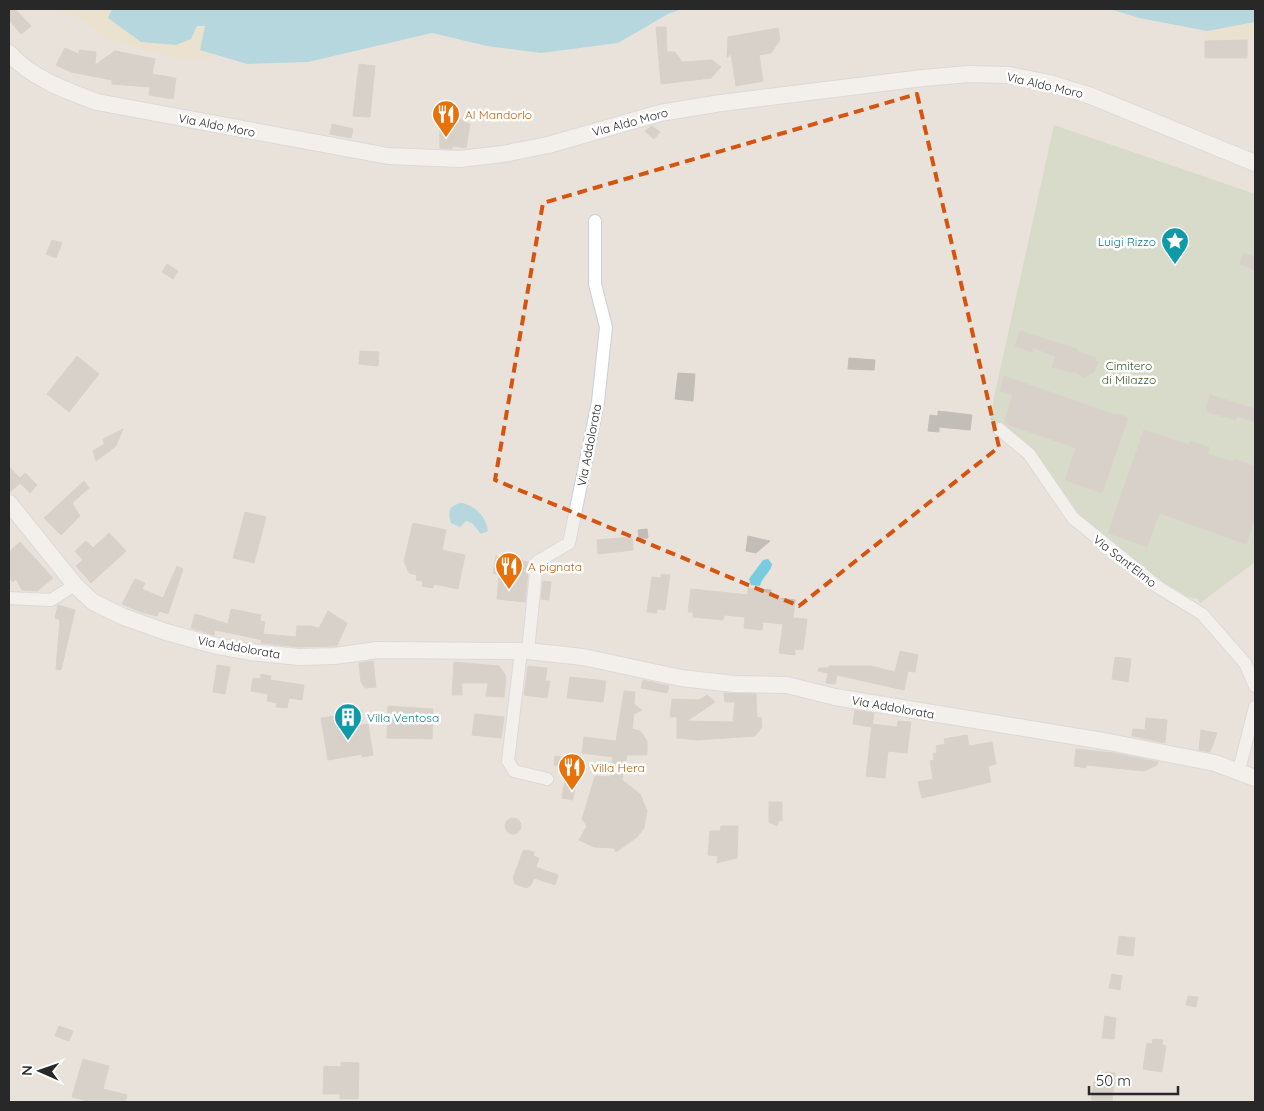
<svg xmlns="http://www.w3.org/2000/svg" width="1264" height="1111" font-family="Quicksand,sans-serif">
	<style>
		.sand { fill: #ebe2c1 }
		.cemetery { fill: #c4d1b5 }
		.water { fill: #79cbe0 }
		.building { fill: #c2bdb7; stroke: #c4beb6 }
		.lines { fill: none; stroke-linecap: round; stroke-linejoin: round }
		.minor-casing { stroke: #caced9; stroke-width: 14 }
		.tertiary-casing { stroke: #caced9; stroke-width: 18 }
		.minor { stroke: #fff; stroke-width: 12 }
		.tertiary { stroke: #fff; stroke-width: 16 }
		.marked { fill: none; stroke: #d5540f; stroke-width: 4; stroke-dasharray: 10 6; stroke-linejoin: round }
		.labels { text-anchor: middle; dominant-baseline: central; stroke-width: 5; stroke-linejoin: round; paint-order: stroke }
		.street-label { font-size: 12px; fill: #282828; stroke: #fff }
		.food-label { font-size: 12px; fill: #c56008; stroke: #fff; text-anchor: start }
		.culture-label { font-size: 12px; fill: #0d838f; stroke: #fff; text-anchor: end }
		.park-label { font-size: 12px; fill: #315c21; stroke: #fff }
	</style>
	<rect width="100%" height="100%" fill="#e9e2db"/>
	<g class="sand">
		<path d="M 48,9 L 112,9 L 109,18 L 205,25 L 201,49 L 214,55 L 208,60 L 179,59 L 107,39 L 81,19 Z"/>
		<path d="M 1255,22 L 1255,38 L 1205,41 L 1207,31 Z"/>
	</g>
	<path class="cemetery" d="M 1054,125 L 1255,194 L 1255,562 L 1200,603 L 1198,599 L 1178,595 L 1091,531 L 1056,488 L 1045,466 L 1034,454 L 991,420 L 994,397 Z"/>
	<g class="water">
		<path d="M 112,9 L 682,9 L 668,14 L 618,43 L 541,53 L 487,46 L 432,33 L 308,62 L 247,64 L 200,50 L 205,26 L 197,26 L 191,39 L 176,45 L 141,42 L 108,18 Z"/>
		<path d="M 1110,9 L 1255,9 L 1255,22 L 1207,31 L 1139,18 Z"/>
		<path d="M 463,503 C 478,508 486,517 488,531 L 481,534 L 472,523 L 466,521 L 460,527 L 451,523 C 447,511 450,504 463,503 Z"/>
		<path d="M 768,559 L 772,564 C 771,572 762,577 760,586 L 751,585 L 749,579 L 763,560 Z"/>
	</g>
	<g class="building">
		<path d="M 9,9 L 15,9 L 31,26 L 21,34 L 9,20 Z"/>
		<path d="M 656,27 L 666,27 L 667,52 L 675,52 L 682,62 L 712,60 L 721,67 L 711,78 L 661,84 Z"/>
		<path d="M 778,28 L 780,40 L 771,53 L 759,55 L 763,81 L 736,86 L 731,54 L 727,58 L 728,37 Z"/>
		<path d="M 1247,40 L 1247,58 L 1205,58 L 1205,41 Z"/>
		<path d="M 65,48 L 78,54 L 80,50 L 96,52 L 95,65 L 115,51 L 155,59 L 152,74 L 176,78 L 173,99 L 149,95 L 150,87 L 112,84 L 112,80 L 71,72 L 56,65 Z"/>
		<path d="M 359,64 L 375,66 L 370,117 L 353,116 Z"/>
		<path d="M 439,108 L 470,124 L 466,148 L 452,146 L 452,149 L 440,148 Z"/>
		<path d="M 332,124 L 353,129 L 351,138 L 330,134 Z"/>
		<path d="M 652,126 L 660,132 L 654,139 L 645,131 Z"/>
		<path d="M 52,240 L 62,243 L 56,258 L 46,254 Z"/>
		<path d="M 1243,253 L 1255,257 L 1255,270 L 1240,264 Z"/>
		<path d="M 167,264 L 178,271 L 173,279 L 162,272 Z"/>
		<path d="M 1020,331 L 1077,349 L 1076,351 L 1096,358 L 1095,361 L 1098,362 L 1094,372 L 1084,377 L 1073,371 L 1072,373 L 1052,367 L 1056,356 L 1033,348 L 1032,352 L 1015,346 Z"/>
		<path d="M 360,351 L 379,352 L 378,366 L 359,364 Z"/>
		<path d="M 77,356 L 99,374 L 69,412 L 47,394 Z"/>
		<path d="M 849,358 L 875,360 L 874,370 L 848,369 Z"/>
		<path d="M 678,373 L 695,374 L 693,401 L 675,399 Z"/>
		<path d="M 1004,376 L 1115,415 L 1117,414 L 1128,418 L 1102,493 L 1065,480 L 1076,448 L 1004,423 L 1013,395 L 1000,391 Z"/>
		<path d="M 1210,395 L 1255,409 L 1255,422 L 1237,416 L 1236,420 L 1207,412 L 1208,409 L 1206,408 Z"/>
		<path d="M 938,411 L 972,415 L 970,430 L 939,427 L 939,432 L 928,431 L 930,415 L 938,416 Z"/>
		<path d="M 123,429 L 116,446 L 96,461 L 93,451 L 104,444 L 105,447 L 103,439 Z"/>
		<path d="M 1144,430 L 1189,445 L 1190,441 L 1209,447 L 1207,454 L 1233,462 L 1234,459 L 1255,466 L 1255,517 L 1246,544 L 1159,513 L 1147,547 L 1108,533 Z"/>
		<path d="M 9,467 L 20,478 L 25,473 L 37,485 L 30,493 L 20,483 L 9,493 Z"/>
		<path d="M 84,481 L 89,488 L 72,503 L 80,516 L 61,535 L 44,518 Z"/>
		<path d="M 245,512 L 266,517 L 254,563 L 233,558 Z"/>
		<path d="M 413,523 L 446,530 L 442,550 L 465,555 L 458,589 L 434,584 L 433,588 L 422,586 L 423,581 L 416,580 L 417,575 L 409,573 L 404,561 Z"/>
		<path d="M 647,529 L 648,538 L 639,539 L 638,530 Z"/>
		<path d="M 109,533 L 126,551 L 91,583 L 76,566 L 83,560 L 75,551 L 86,541 L 93,548 Z"/>
		<path d="M 748,536 L 770,541 L 756,553 L 746,551 Z"/>
		<path d="M 632,537 L 633,550 L 598,554 L 597,540 Z"/>
		<path d="M 20,542 L 53,578 L 37,591 L 22,590 L 16,579 L 13,582 L 9,577 L 9,552 Z"/>
		<path d="M 496,556 L 529,562 L 525,602 L 497,599 L 499,575 L 493,573 Z"/>
		<path d="M 177,566 L 183,569 L 168,614 L 159,611 L 157,616 L 141,612 L 122,604 L 135,579 L 145,583 L 142,589 L 163,598 Z"/>
		<path d="M 661,574 L 670,575 L 665,610 L 657,609 L 657,613 L 647,612 L 652,577 L 661,578 Z"/>
		<path d="M 543,581 L 551,582 L 549,600 L 541,599 Z"/>
		<path d="M 748,588 L 771,590 L 770,597 L 795,600 L 793,618 L 807,619 L 803,650 L 795,649 L 795,655 L 779,653 L 783,624 L 763,622 L 762,630 L 744,628 L 745,617 L 724,615 L 723,620 L 693,617 L 693,612 L 688,612 L 691,589 L 748,595 Z"/>
		<path d="M 58,605 L 75,610 L 61,670 L 56,669 L 60,620 L 55,618 Z"/>
		<path d="M 231,609 L 261,615 L 260,621 L 265,622 L 263,634 L 296,637 L 297,626 L 311,626 L 319,628 L 328,611 L 347,623 L 337,646 L 334,646 L 299,647 L 261,643 L 262,640 L 240,635 L 215,630 L 214,635 L 191,628 L 195,614 L 228,624 Z"/>
		<path d="M 900,651 L 918,655 L 915,672 L 908,671 L 904,690 L 837,675 L 835,684 L 826,683 L 828,673 L 818,671 L 819,668 L 829,668 L 829,666 L 871,666 L 895,672 Z"/>
		<path d="M 1115,657 L 1131,659 L 1128,682 L 1112,679 Z"/>
		<path d="M 373,661 L 376,687 L 365,688 L 361,682 L 359,663 Z"/>
		<path d="M 454,662 L 499,666 L 506,676 L 504,697 L 486,696 L 488,683 L 462,683 L 462,695 L 452,695 Z"/>
		<path d="M 217,665 L 230,667 L 225,694 L 213,692 Z"/>
		<path d="M 528,666 L 547,668 L 545,681 L 550,681 L 547,698 L 524,695 Z"/>
		<path d="M 261,674 L 271,676 L 270,680 L 304,685 L 302,700 L 289,698 L 287,708 L 276,707 L 277,703 L 267,701 L 268,694 L 251,691 L 253,678 L 260,679 Z"/>
		<path d="M 570,677 L 606,681 L 603,702 L 567,698 Z"/>
		<path d="M 643,680 L 669,686 L 667,693 L 641,688 Z"/>
		<path d="M 624,691 L 635,692 L 634,704 L 642,710 L 634,714 L 632,729 L 640,731 L 647,741 L 647,755 L 627,755 L 622,780 L 640,794 L 647,811 L 644,828 L 637,837 L 616,852 L 614,848 L 594,847 L 579,840 L 587,826 L 582,819 L 595,776 L 610,777 L 613,757 L 582,753 L 584,737 L 616,741 Z"/>
		<path d="M 724,693 L 756,694 L 757,718 L 761,717 L 762,727 L 755,736 L 698,740 L 677,738 L 677,717 L 670,717 L 672,699 L 699,700 L 707,695 L 715,702 L 687,721 L 733,722 L 735,702 L 725,702 Z"/>
		<path d="M 388,706 L 433,709 L 432,739 L 387,738 Z"/>
		<path d="M 855,710 L 874,713 L 872,727 L 853,724 Z"/>
		<path d="M 475,714 L 504,717 L 501,738 L 472,735 Z"/>
		<path d="M 336,716 L 337,725 L 346,723 L 347,728 L 368,724 L 373,755 L 362,757 L 362,754 L 328,760 L 321,718 Z"/>
		<path d="M 1146,718 L 1167,720 L 1165,743 L 1132,736 L 1133,729 L 1145,730 Z"/>
		<path d="M 898,721 L 911,722 L 907,753 L 888,751 L 885,778 L 866,776 L 872,724 L 897,727 Z"/>
		<path d="M 1201,730 L 1217,733 L 1210,752 L 1199,750 Z"/>
		<path d="M 967,735 L 969,746 L 992,742 L 996,764 L 988,766 L 991,782 L 922,798 L 918,782 L 933,779 L 930,761 L 934,760 L 933,754 L 937,753 L 936,746 L 945,744 L 944,739 Z"/>
		<path d="M 1076,749 L 1114,753 L 1158,762 L 1157,765 L 1144,771 L 1086,765 L 1086,768 L 1074,766 Z"/>
		<path d="M 555,756 L 579,759 L 573,800 L 562,798 L 567,767 L 554,765 Z"/>
		<path d="M 769,802 L 782,802 L 782,821 L 779,820 L 777,826 L 769,822 Z"/>
		<circle cx="513" cy="826" r="8"/>
		<path d="M 721,826 L 738,826 L 737,858 L 717,863 L 718,856 L 708,855 L 710,831 L 720,831 Z"/>
		<path d="M 527,850 L 534,852 L 533,856 L 539,858 L 536,867 L 558,875 L 555,885 L 534,878 L 531,885 L 527,888 L 515,884 L 513,878 L 523,851 Z"/>
		<path d="M 1119,936 L 1135,938 L 1133,956 L 1117,954 Z"/>
		<path d="M 1112,974 L 1122,976 L 1120,990 L 1109,988 Z"/>
		<path d="M 1188,996 L 1198,997 L 1196,1007 L 1186,1005 Z"/>
		<path d="M 1105,1016 L 1116,1018 L 1114,1039 L 1102,1038 Z"/>
		<path d="M 59,1026 L 73,1031 L 69,1041 L 55,1036 Z"/>
		<path d="M 1153,1039 L 1163,1040 L 1162,1045 L 1166,1046 L 1162,1072 L 1143,1069 L 1147,1043 L 1152,1044 Z"/>
		<path d="M 83,1059 L 109,1066 L 103,1089 L 127,1095 L 125,1102 L 91,1102 L 72,1097 Z"/>
		<path d="M 341,1062 L 359,1063 L 358,1099 L 340,1099 L 340,1094 L 323,1094 L 324,1066 L 341,1067 Z"/>
		<path d="M 1106,1072 L 1115,1073 L 1112,1102 L 1091,1100 L 1094,1082 L 1105,1083 Z"/>
	</g>
	<g class="lines">
		<g class="minor-casing">
			<g id="minor">
				<path d="M 999,429 L 1029,454 L 1073,518 L 1158,587 L 1202,614 L 1245,663 L 1255,686"/>
				<path d="M 9,598 L 51,600 L 75,585"/>
				<path d="M 521,651 L 508,761 L 514,771 L 547,779"/>
				<path d="M 528,651 L 537,562 L 569,543 L 598,402 L 606,327 L 595,284 L 595,221"/>
				<path d="M 1239,770 L 1255,707"/>
			</g>
		</g>
		<g class="tertiary-casing">
			<g id="tertiary">
				<path d="M 9,53 C 31,78 67,91 97,102 L 388,156 L 459,159 L 503,154 L 548,145 L 660,113 L 721,103 L 923,78 L 969,74 L 1009,75 L 1049,83 L 1091,96 L 1255,163"/>
				<path d="M 9,503 L 75,585 L 93,602 L 124,617 L 166,632 L 217,646 L 250,652 L 299,657 L 335,656 L 377,650 L 528,651 L 583,657 L 681,678 L 734,684 L 787,685 L 835,697 L 1109,742 L 1215,763 L 1255,778"/>
			</g>
		</g>
		<use href="#minor" class="minor"/>
		<use href="#tertiary" class="tertiary"/>
	</g>
	<path d="M0 0H1264V1111H0ZM 917,94 L 999,447 L 799,606 L 495,480 L 543,203 Z" fill="#e9e2db" fill-opacity=".55" fill-rule="evenodd"/>
	<path class="marked" d="M 917,94 L 999,447 L 799,606 L 495,480 L 543,203 Z"/>
	<defs>
		<g id="restaurant-pin" transform="scale(1.4375)"><path d="M0 17L-7.5 6A9.5 9.5 0 1 1 7.5 6Z" fill="#e8710a" stroke="#fff"/><path d="M-5-6h1v4h1v-4h1v4h1v-4h1v5L-1.5 .5V6h-2V.5L-5-1ZM5-6V6H3V1.5H1.5Q1.5-4 5-6Z" fill="#fff"/></g>
		<g id="sight-pin" transform="scale(1.4375)"><path d="M0 17L-7.5 6A9.5 9.5 0 1 1 7.5 6Z" fill="#0f9aa8" stroke="#fff"/><path d="M0-6L1.8-2.2L6-1.7L2.9 1.2L3.7 5.4L0 3.3L-3.7 5.4L-2.9 1.2L-6-1.7L-1.8-2.2Z" fill="#fff"/></g>
		<g id="building-pin" transform="scale(1.4375)"><path d="M0 17L-7.5 6A9.5 9.5 0 1 1 7.5 6Z" fill="#0f9aa8" stroke="#fff"/><path d="M-4-6H4V6H1V3H-1V6H-4ZM-2.5-4.3h1.7v1.8h-1.7ZM.8-4.3h1.7v1.8H.8ZM-2.5-1h1.7V.8h-1.7ZM.8-1h1.7V.8H.8Z" fill="#fff"/></g>
	</defs>
	<g fill-rule="evenodd">
		<use href="#restaurant-pin" x="446" y="114"/>
		<use href="#sight-pin" x="1175" y="241"/>
		<use href="#restaurant-pin" x="509" y="566"/>
		<use href="#building-pin" x="348" y="717"/>
		<use href="#restaurant-pin" x="572" y="767"/>
	</g>
	<g class="labels">
		<g class="street-label">
			<text transform="translate(1045 85) rotate(13)">Via Aldo Moro</text>
			<text transform="translate(630 122) rotate(-15)">Via Aldo Moro</text>
			<text transform="translate(217 125) rotate(11)">Via Aldo Moro</text>
			<text transform="translate(589 445) rotate(-79)">Via Addolorata</text>
			<text transform="translate(1125 561) rotate(38)">Via Sant'Elmo</text>
			<text transform="translate(239 647) rotate(10)">Via Addolorata</text>
			<text transform="translate(893 707) rotate(10)">Via Addolorata</text>
		</g>
		<g class="food-label">
			<text x="465" y="114">Al Mandorlo</text>
			<text x="528" y="566">A pignata</text>
			<text x="591" y="767">Villa Hera</text>
		</g>
		<g class="culture-label">
			<text x="1156" y="241">Luigi Rizzo</text>
			<text x="367" y="717" text-anchor="start">Villa Ventosa</text>
		</g>
		<g class="park-label">
			<text x="1129" y="365">Cimitero<tspan x="1129" dy="14">di Milazzo</tspan></text>
		</g>
	</g>
	<rect width="1264" height="1111" fill="none" stroke="#282828" stroke-width="20"/>
	<g transform="translate(40 1071) rotate(272)" stroke="#ffffff" stroke-width="4" paint-order="stroke">
	<path d="M0-4L9 19L0 12L-9 19Z" fill="#282828"/>
	<text y="-8" font-size="14" font-weight="bold" text-anchor="middle" fill="#282828">N</text>
	</g>
	<path d="M1089 1086v8h89v-8" fill="none" stroke="#282828" stroke-width="2.5"/>
	<text x="1096" y="1086" font-size="15" fill="#282828" stroke="#ffffff" stroke-width="4" paint-order="stroke">50 m</text>
</svg>
